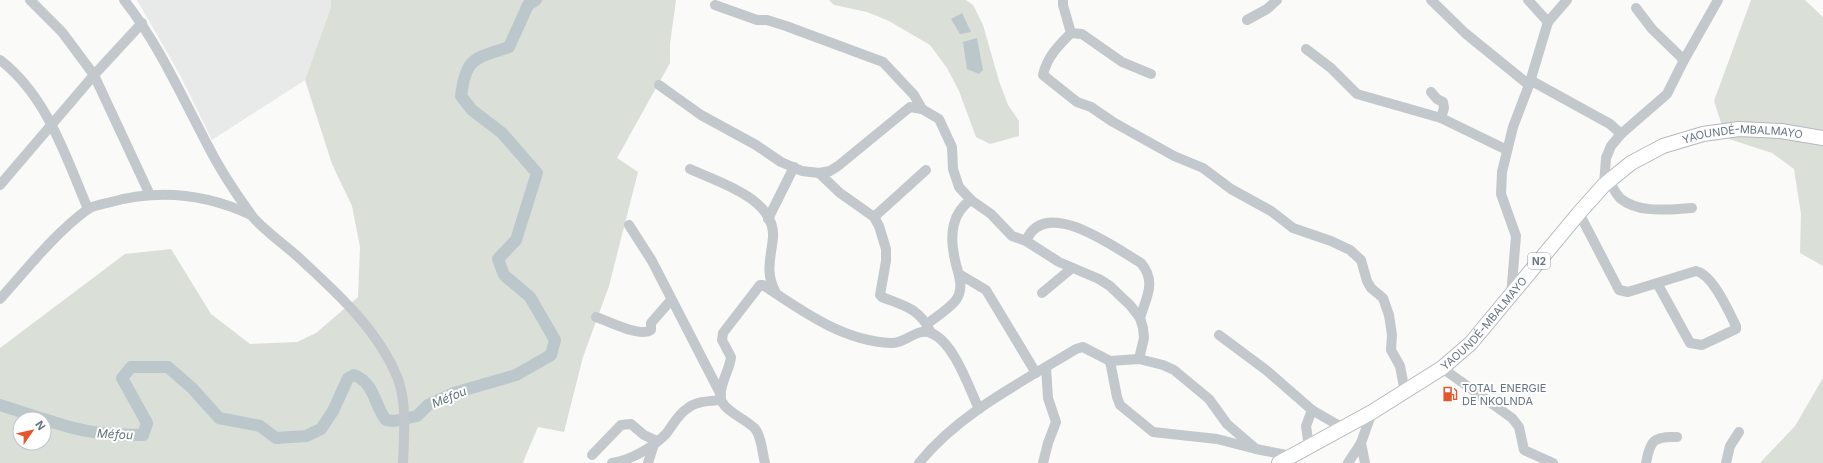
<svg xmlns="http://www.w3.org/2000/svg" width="1823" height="463" font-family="Inter,sans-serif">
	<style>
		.built { fill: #e8e9e9 }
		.green { fill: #dadfd7; fill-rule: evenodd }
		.water { fill: #bbc7cb }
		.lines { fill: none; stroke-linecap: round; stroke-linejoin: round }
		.river { stroke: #bbc7cb; stroke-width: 12 }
		.highway-casing { stroke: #b4b9bd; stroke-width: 16 }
		.minor { stroke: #c3c8cc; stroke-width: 10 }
		.highway { stroke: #fff; stroke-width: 14 }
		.labels { text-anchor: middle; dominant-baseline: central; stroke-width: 4; stroke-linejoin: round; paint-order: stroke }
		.shield { fill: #fff; stroke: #939fa8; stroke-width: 1 }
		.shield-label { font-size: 10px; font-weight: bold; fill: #657683 }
		.street-label { font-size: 11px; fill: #657683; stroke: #fff }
		.poi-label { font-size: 11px; fill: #657683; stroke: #fff; text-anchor: start }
		.water-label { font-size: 12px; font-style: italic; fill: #60757c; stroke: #fff }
	</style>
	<rect width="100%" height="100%" fill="#fafaf8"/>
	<path class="built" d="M 137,0 L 331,0 L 331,7 L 305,80 L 212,140 L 180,75 Z"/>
	<g class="green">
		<path d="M 331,0 L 676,0 L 670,44 L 670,63 L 617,158 L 638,172 L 609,286 L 583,357 L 564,432 L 538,427 L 523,462 L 525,463 L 0,463 L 0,348 L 125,254 L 171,249 L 211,314 L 250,344 L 297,342 L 316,333 L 358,297 L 360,247 L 352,206 L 332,164 L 305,80 L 331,7 ZM 20,419 L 44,419 L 44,443 L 20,443 Z"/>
		<path d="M 829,0 L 966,0 L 973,5 L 983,25 L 999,81 L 1008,105 L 1019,121 L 1019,136 L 990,144 L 976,137 L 959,91 L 947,68 L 930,45 L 889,21 L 867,12 L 834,5 Z"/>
		<path d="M 1751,0 L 1805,0 L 1823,17 L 1823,266 L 1800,253 L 1801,214 L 1794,169 L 1772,153 L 1726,138 L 1714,101 Z"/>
		<path d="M 1823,378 L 1823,463 L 1760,463 L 1795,426 Z"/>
	</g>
	<g class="water">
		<path d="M 962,13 L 971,32 L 960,34 L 951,19 Z"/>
		<path d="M 977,38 L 983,70 L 979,74 L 967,69 L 963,42 Z"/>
	</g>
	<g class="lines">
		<g class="river">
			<path d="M 0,405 L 43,419"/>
			<path d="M 44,419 C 80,432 105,435 143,435 L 147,423 L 122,378 L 131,367 L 168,367 L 193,389 L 219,418 L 260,426 L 276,438 L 306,436 L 321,429 L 333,411 L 348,378 L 354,375 C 375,383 374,405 386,420 L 394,421 L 417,416 L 428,405 L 454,393 L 516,375 L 551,355 L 555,340 L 530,297 L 504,275 L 498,259 L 516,240 L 537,173 L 502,133 L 472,110 L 461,96 C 466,57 474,59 509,47 L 528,5 L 536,0"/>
		</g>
		<g class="highway-casing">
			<g id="highway">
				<path id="s1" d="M 1279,463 L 1372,412 L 1442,368 L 1471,343 L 1579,213 L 1604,185 L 1631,163 L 1663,146 L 1703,134 L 1739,129 L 1781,131 L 1823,138"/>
			</g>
		</g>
		<g class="minor">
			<path d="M 30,0 L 62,32 L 94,75 L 150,195"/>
			<path d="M 124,0 C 158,43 181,95 207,144 C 219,168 234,191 250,213 C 257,225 285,245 297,256 C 335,291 378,329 398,379 C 407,403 404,437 403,463"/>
			<path d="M 1063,0 L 1063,5 L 1071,33 C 1058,46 1047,57 1043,75 L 1077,102 L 1091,107 L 1113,122 L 1174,156 L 1203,168 L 1231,189 L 1271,211 L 1293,228 L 1331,241 L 1350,250 L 1361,260 L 1367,281 L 1371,288 L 1383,298 L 1389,315 L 1392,335 L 1391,350 L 1400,366 L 1405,392"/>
			<path d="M 1431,0 L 1465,33 L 1529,85"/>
			<path d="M 1528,0 L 1548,22"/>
			<path d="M 715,5 L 757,20 L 767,20 L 786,26 L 883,62 L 914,95 L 922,109"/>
			<path d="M 1636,8 L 1652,29 L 1684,60"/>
			<path d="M 1247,20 L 1267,9 L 1277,0"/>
			<path d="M 1071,33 L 1082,34 L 1122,62 L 1151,74"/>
			<path d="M 1306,49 L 1331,68 L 1357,94 L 1441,118"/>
			<path d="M 0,60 C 47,96 66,157 88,209"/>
			<path d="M 1530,80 L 1610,124 L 1621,134"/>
			<path d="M 659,85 L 701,115 L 756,145 L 781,162 L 802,171 L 819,173 L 830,171 L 838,166 L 910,107 L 922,109 L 939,119 L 952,147 L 953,169 L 959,187 L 971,200 L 991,214 L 1012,236 L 1026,241 L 1059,262 L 1099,279 L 1110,286 L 1130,305 L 1140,318 L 1143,328 L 1144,338 L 1139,359"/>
			<path d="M 1431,92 L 1437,99 L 1443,102 L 1444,108 L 1441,118 L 1507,150"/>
			<path d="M 690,169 C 718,182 775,198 773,237 C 771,259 765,271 775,291"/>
			<path d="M 819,173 L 840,193 L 874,217 L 879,226 L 886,249 L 886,261 L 880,295 L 882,297 C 904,306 920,308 931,333"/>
			<path d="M 1609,181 C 1613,187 1616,195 1621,199 C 1640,214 1670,209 1692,208"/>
			<path d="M 0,185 L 94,75 L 142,23"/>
			<path d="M 1604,185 L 1606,158 L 1611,146 L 1621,134 L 1667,94 L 1684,60 L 1718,0"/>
			<path d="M 1579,213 L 1619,290 L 1628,292 L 1696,271 C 1713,275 1728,310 1736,326 L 1736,329 L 1702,345 L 1690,343 L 1657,283"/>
			<path d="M 874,217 L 926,170"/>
			<path d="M 768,219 L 794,167"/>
			<path d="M 629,225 L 652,261 L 721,395"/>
			<path d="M 1026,241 C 1045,195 1115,248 1141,263 C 1157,282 1146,298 1140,318"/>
			<path d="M 959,274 L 986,290 L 1036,373"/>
			<path d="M 1042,293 L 1072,268"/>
			<path d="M 1511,296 L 1516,236 L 1501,194 L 1502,172 L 1513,127 L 1529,85 L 1548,22 L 1567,0"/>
			<path d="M 0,299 C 27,269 55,233 88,209 C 94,205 104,204 111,202 C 159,189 206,194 251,215"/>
			<path d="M 596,317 C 609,321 640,338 651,330 L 651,323 L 671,300"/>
			<path d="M 927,324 C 936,317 949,309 956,300 C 966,286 956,270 954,255 C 950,235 952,212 971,200"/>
			<path d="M 1219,335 L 1266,370 L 1312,410 L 1343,428"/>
			<path d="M 1110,361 L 1117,397 L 1120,405 L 1153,432 L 1217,439 L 1256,449"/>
			<path d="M 1442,368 L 1512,418 L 1519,427 L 1524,450 L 1553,463"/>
			<path d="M 1361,443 L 1365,463"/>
			<path d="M 1309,447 L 1306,426 L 1312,410"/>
			<path d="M 592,455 L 621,425 L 631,424 L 644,435 L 657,441"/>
			<path d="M 612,463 C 631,460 652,448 666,434 C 673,425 678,414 688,408 C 697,401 710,401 721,400"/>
			<path d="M 648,463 L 654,444"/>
			<path d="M 765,463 C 762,452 762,439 756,430 C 749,420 724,412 721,399 C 718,386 730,370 731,357 L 722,340 L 723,333 L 760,285 L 763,285 C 802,311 843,341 891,343 C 905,344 917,327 931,333 C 954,342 969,388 979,409"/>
			<path d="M 919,463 C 959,413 1022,382 1076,349 L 1083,347 L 1110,361 L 1139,359 L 1163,365 L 1174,370 L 1209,399 L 1227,424 L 1256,449 L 1292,456"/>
			<path d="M 1043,463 L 1048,443 L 1056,422 L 1048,398 L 1046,367"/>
			<path d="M 1348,463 L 1361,443 L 1372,412"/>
			<path d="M 1646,463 C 1650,440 1654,436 1677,437"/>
			<path d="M 1726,463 L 1730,446 L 1739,432"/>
		</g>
		<use href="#highway" class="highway"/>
	</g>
	<defs>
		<g id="fuel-bare" transform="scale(1.2)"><path d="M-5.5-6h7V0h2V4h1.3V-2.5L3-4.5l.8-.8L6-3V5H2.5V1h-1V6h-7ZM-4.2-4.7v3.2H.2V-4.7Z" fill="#e4572e" stroke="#fff" stroke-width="2.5" paint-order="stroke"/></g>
	</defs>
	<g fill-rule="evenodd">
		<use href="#fuel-bare" x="1450" y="394"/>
	</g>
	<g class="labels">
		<rect class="shield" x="1528" y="253" width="22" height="16" rx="3"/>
		<g class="shield-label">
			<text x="1539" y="261">N2</text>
		</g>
		<g class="street-label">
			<text stroke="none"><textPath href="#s1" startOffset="586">YAOUNDÉ-MBALMAYO</textPath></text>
			<text stroke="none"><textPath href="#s1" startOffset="250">YAOUNDÉ-MBALMAYO</textPath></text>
		</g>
		<g class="poi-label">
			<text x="1462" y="388">TOTAL ENERGIE<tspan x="1462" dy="13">DE NKOLNDA</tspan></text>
		</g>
		<g class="water-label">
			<text transform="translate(449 397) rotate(-22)">Méfou</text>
			<text transform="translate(115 434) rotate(3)">Méfou</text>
		</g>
	</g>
	<g transform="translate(32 431) rotate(56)"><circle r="19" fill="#ffffff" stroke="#c1c8cd"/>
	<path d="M0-3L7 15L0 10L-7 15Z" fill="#e4572e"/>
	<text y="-6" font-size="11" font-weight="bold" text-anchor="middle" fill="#657683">N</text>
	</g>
</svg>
